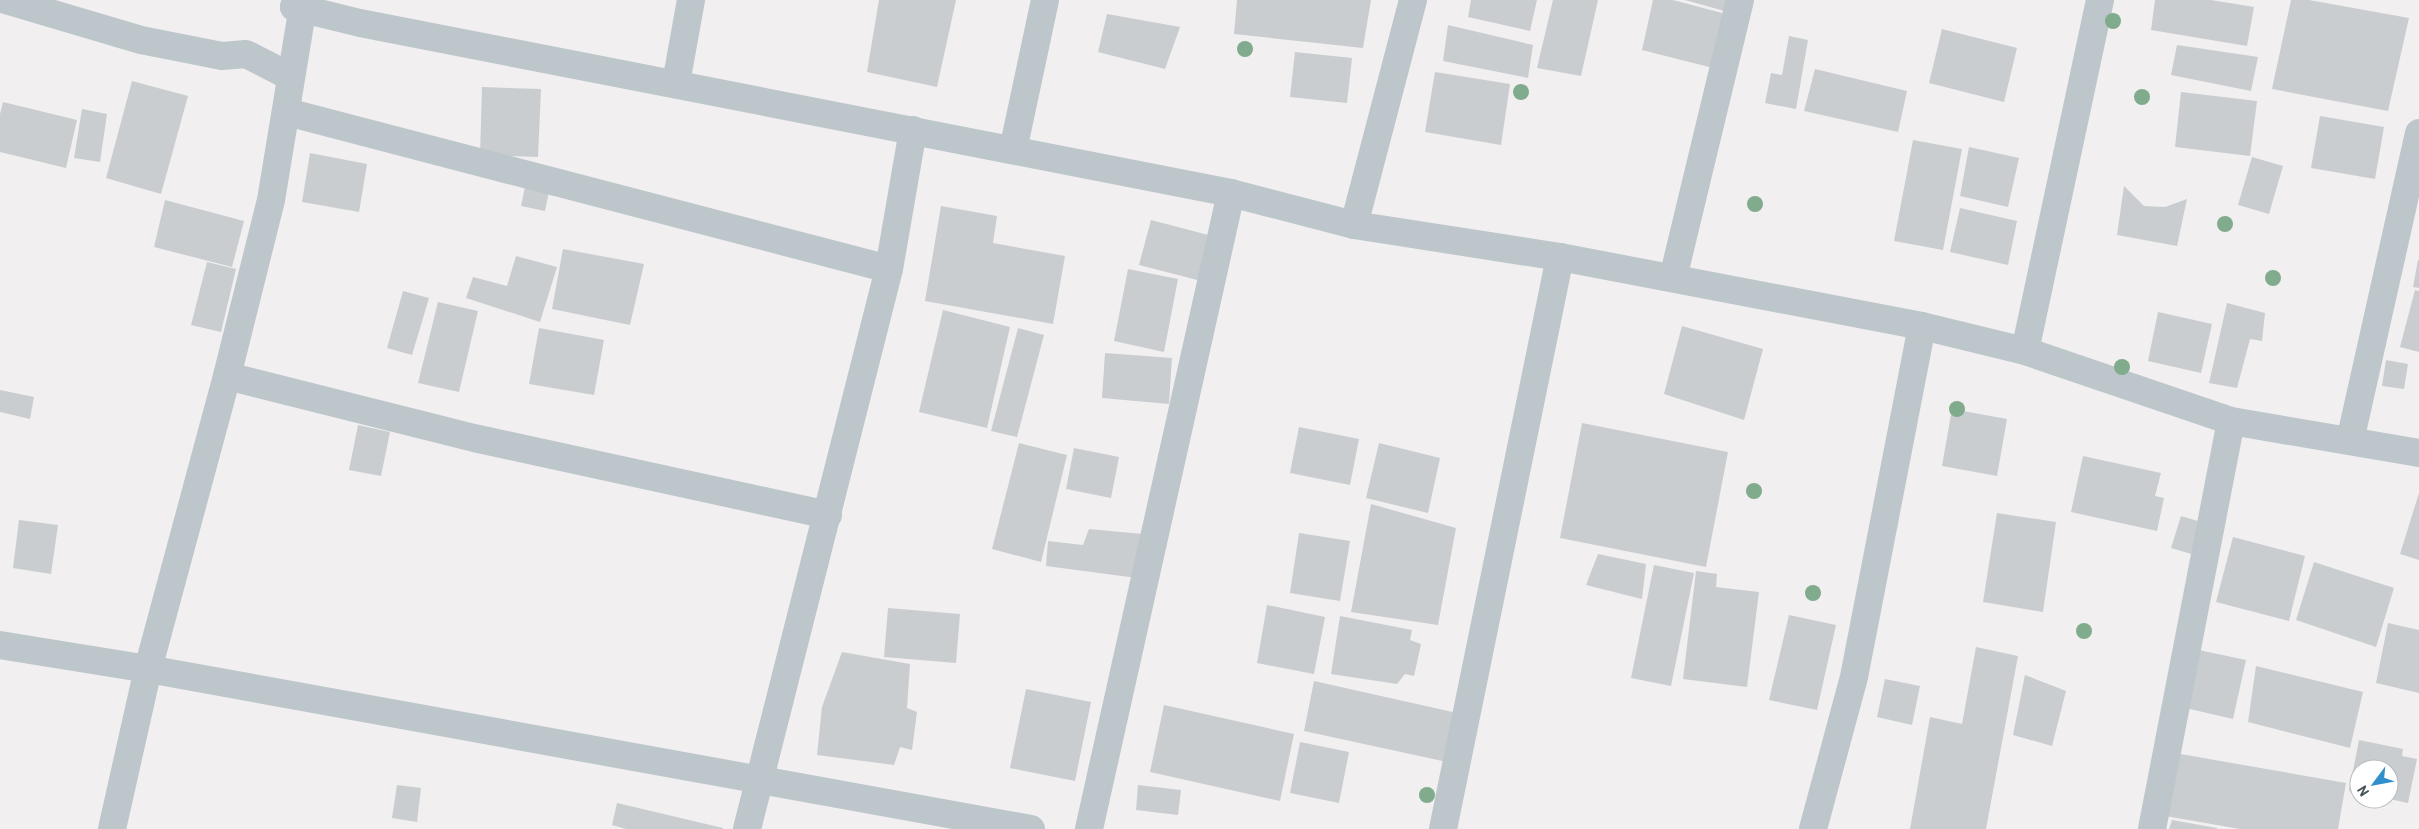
<svg xmlns="http://www.w3.org/2000/svg" width="2419" height="829" font-family="Barlow,sans-serif">
	<style>
		.building { fill: #cacdd0 }
		.lines { fill: none; stroke-linecap: round; stroke-linejoin: round }
		.street { stroke: #bdc6ca; stroke-width: 28 }
		.tree { fill: #80ab8d }
	</style>
	<rect width="100%" height="100%" fill="#f1eff0"/>
	<g class="building">
		<path d="M 879,0 L 956,0 L 937,87 L 867,72 Z"/>
		<path d="M 1237,0 L 1371,0 L 1363,48 L 1234,34 Z"/>
		<path d="M 1471,0 L 1537,0 L 1530,31 L 1468,17 Z"/>
		<path d="M 1553,0 L 1598,0 L 1581,76 L 1537,68 Z"/>
		<path d="M 1653,0 L 1673,0 L 1726,14 L 1713,68 L 1642,50 Z"/>
		<path d="M 1685,0 L 1731,0 L 1728,12 Z"/>
		<path d="M 2155,0 L 2211,0 L 2254,7 L 2247,46 L 2151,30 Z"/>
		<path d="M 2291,0 L 2309,0 L 2409,18 L 2388,111 L 2272,89 Z"/>
		<path d="M 1107,14 L 1180,27 L 1165,69 L 1098,52 Z"/>
		<path d="M 1448,25 L 1533,45 L 1528,78 L 1443,61 Z"/>
		<path d="M 1942,29 L 2017,48 L 2004,102 L 1929,83 Z"/>
		<path d="M 1789,36 L 1808,40 L 1796,109 L 1765,103 L 1771,73 L 1782,75 Z"/>
		<path d="M 2177,45 L 2258,57 L 2251,91 L 2171,75 Z"/>
		<path d="M 1295,52 L 1352,58 L 1347,103 L 1290,97 Z"/>
		<path d="M 1815,69 L 1907,91 L 1898,132 L 1804,111 Z"/>
		<path d="M 1435,72 L 1510,84 L 1501,145 L 1425,132 Z"/>
		<path d="M 132,81 L 188,96 L 161,194 L 106,178 Z"/>
		<path d="M 482,87 L 541,89 L 538,157 L 480,155 Z"/>
		<path d="M 2181,92 L 2257,101 L 2250,156 L 2175,147 Z"/>
		<path d="M 3,102 L 77,120 L 66,168 L 0,152 L 0,114 Z"/>
		<path d="M 82,109 L 107,114 L 100,162 L 74,158 Z"/>
		<path d="M 2320,116 L 2384,127 L 2375,179 L 2311,168 Z"/>
		<path d="M 1913,140 L 1962,149 L 1943,250 L 1894,241 Z"/>
		<path d="M 1969,147 L 2019,158 L 2008,207 L 1960,196 Z"/>
		<path d="M 310,153 L 367,164 L 359,212 L 302,202 Z"/>
		<path d="M 2252,157 L 2283,166 L 2269,214 L 2238,205 Z"/>
		<path d="M 526,182 L 550,187 L 545,211 L 521,206 Z"/>
		<path d="M 2124,186 L 2144,206 L 2165,207 L 2187,199 L 2177,246 L 2117,235 Z"/>
		<path d="M 165,200 L 244,221 L 232,267 L 154,247 Z"/>
		<path d="M 941,206 L 997,216 L 993,243 L 1065,256 L 1053,324 L 925,301 Z"/>
		<path d="M 1960,208 L 2017,221 L 2008,265 L 1950,252 Z"/>
		<path d="M 1151,220 L 1220,238 L 1209,283 L 1139,265 Z"/>
		<path d="M 563,249 L 644,264 L 630,325 L 552,309 Z"/>
		<path d="M 516,256 L 557,267 L 540,322 L 466,298 L 473,277 L 507,286 Z"/>
		<path d="M 2418,260 L 2419,260 L 2419,288 L 2413,287 Z"/>
		<path d="M 207,262 L 236,269 L 221,332 L 191,325 Z"/>
		<path d="M 1128,269 L 1178,279 L 1164,352 L 1114,341 Z"/>
		<path d="M 2415,290 L 2419,291 L 2419,352 L 2400,347 Z"/>
		<path d="M 403,291 L 429,298 L 412,355 L 387,348 Z"/>
		<path d="M 438,302 L 478,311 L 459,392 L 418,383 Z"/>
		<path d="M 2227,303 L 2265,313 L 2262,341 L 2250,339 L 2237,388 L 2209,383 Z"/>
		<path d="M 943,310 L 1010,327 L 987,428 L 919,412 Z"/>
		<path d="M 2158,312 L 2212,324 L 2201,373 L 2148,361 Z"/>
		<path d="M 1682,326 L 1763,349 L 1744,420 L 1664,394 Z"/>
		<path d="M 539,328 L 604,340 L 594,395 L 529,384 Z"/>
		<path d="M 1018,328 L 1044,335 L 1017,437 L 991,431 Z"/>
		<path d="M 1105,353 L 1172,358 L 1169,404 L 1102,398 Z"/>
		<path d="M 2386,360 L 2408,364 L 2404,389 L 2382,386 Z"/>
		<path d="M 0,390 L 34,397 L 30,419 L 0,412 Z"/>
		<path d="M 1952,409 L 2007,419 L 1997,476 L 1942,466 Z"/>
		<path d="M 1582,423 L 1728,452 L 1706,567 L 1560,538 Z"/>
		<path d="M 358,425 L 390,432 L 381,476 L 349,470 Z"/>
		<path d="M 1299,427 L 1359,439 L 1350,485 L 1290,473 Z"/>
		<path d="M 1019,443 L 1067,455 L 1041,562 L 992,549 Z"/>
		<path d="M 1379,443 L 1440,458 L 1428,513 L 1366,498 Z"/>
		<path d="M 1074,448 L 1119,457 L 1111,498 L 1066,489 Z"/>
		<path d="M 2083,456 L 2161,473 L 2155,496 L 2164,498 L 2157,531 L 2071,512 Z"/>
		<path d="M 2419,493 L 2419,560 L 2400,554 Z"/>
		<path d="M 1371,504 L 1456,528 L 1438,625 L 1351,612 Z"/>
		<path d="M 1997,513 L 2056,522 L 2043,612 L 1983,602 Z"/>
		<path d="M 2181,516 L 2208,524 L 2198,556 L 2171,548 Z"/>
		<path d="M 19,520 L 58,525 L 51,574 L 13,568 Z"/>
		<path d="M 1089,529 L 1143,534 L 1137,578 L 1046,566 L 1048,541 L 1083,545 Z"/>
		<path d="M 1299,533 L 1350,541 L 1340,601 L 1290,593 Z"/>
		<path d="M 2233,537 L 2305,556 L 2289,621 L 2216,602 Z"/>
		<path d="M 1598,554 L 1646,564 L 1642,599 L 1586,585 Z"/>
		<path d="M 2314,562 L 2394,588 L 2376,647 L 2296,620 Z"/>
		<path d="M 1654,565 L 1694,573 L 1671,686 L 1631,678 Z"/>
		<path d="M 1696,571 L 1717,574 L 1716,587 L 1759,592 L 1747,687 L 1683,679 Z"/>
		<path d="M 1267,605 L 1325,617 L 1314,674 L 1257,663 Z"/>
		<path d="M 888,608 L 960,614 L 956,663 L 884,657 Z"/>
		<path d="M 1789,615 L 1836,625 L 1817,710 L 1769,700 Z"/>
		<path d="M 1340,616 L 1412,630 L 1410,640 L 1421,644 L 1414,676 L 1405,674 L 1397,684 L 1331,674 Z"/>
		<path d="M 2388,623 L 2419,630 L 2419,693 L 2376,683 Z"/>
		<path d="M 1976,647 L 2018,656 L 1986,829 L 1910,829 L 1930,717 L 1962,724 Z"/>
		<path d="M 2194,649 L 2246,660 L 2233,719 L 2181,707 Z"/>
		<path d="M 842,652 L 910,664 L 907,708 L 917,712 L 912,750 L 900,747 L 894,765 L 817,755 L 822,707 Z"/>
		<path d="M 2256,666 L 2363,692 L 2350,748 L 2248,722 Z"/>
		<path d="M 2025,675 L 2066,691 L 2052,746 L 2013,735 Z"/>
		<path d="M 1885,679 L 1920,686 L 1912,725 L 1877,717 Z"/>
		<path d="M 1314,681 L 1457,713 L 1447,762 L 1304,731 Z"/>
		<path d="M 1026,689 L 1091,702 L 1075,781 L 1010,768 Z"/>
		<path d="M 1164,705 L 1294,734 L 1280,801 L 1150,772 Z"/>
		<path d="M 2359,740 L 2403,749 L 2402,756 L 2417,759 L 2408,803 L 2389,799 L 2389,769 L 2359,769 L 2359,793 L 2349,791 Z"/>
		<path d="M 1300,742 L 1349,752 L 1339,803 L 1290,793 Z"/>
		<path d="M 2175,753 L 2346,783 L 2338,829 L 2240,829 L 2165,816 Z"/>
		<path d="M 397,785 L 421,788 L 417,822 L 392,818 Z"/>
		<path d="M 1138,785 L 1181,790 L 1178,815 L 1136,810 Z"/>
		<path d="M 617,803 L 723,828 L 723,829 L 626,829 L 612,825 Z"/>
		<path d="M 2172,820 L 2217,828 L 2217,829 L 2169,829 Z"/>
	</g>
	<g class="lines">
		<g class="street">
			<path d="M 6,0 L 141,40 L 222,56 L 246,54 L 291,77"/>
			<path d="M 294,7 L 360,23 L 1231,193 L 1354,225 L 1560,257 L 1922,326 L 2025,351 L 2231,421 L 2419,453"/>
			<path d="M 676,83 L 691,0"/>
			<path d="M 287,112 L 889,269"/>
			<path d="M 1013,150 L 1045,0"/>
			<path d="M 1354,225 L 1413,0"/>
			<path d="M 1673,278 L 1740,0"/>
			<path d="M 2025,351 L 2100,0"/>
			<path d="M 227,376 L 474,438 L 828,515"/>
			<path d="M 2350,441 L 2419,133"/>
			<path d="M 0,645 L 148,669 L 1031,829"/>
			<path d="M 112,829 L 148,669 L 227,376 L 271,200 L 302,12 L 294,7 L 296,0"/>
			<path d="M 747,829 L 889,269 L 913,130"/>
			<path d="M 1089,829 L 1231,193"/>
			<path d="M 1443,829 L 1560,257"/>
			<path d="M 1813,829 L 1854,677 L 1922,326"/>
			<path d="M 2152,829 L 2231,421"/>
		</g>
	</g>
	<g class="tree">
		<circle cx="2113" cy="21" r="8"/>
		<circle cx="1245" cy="49" r="8"/>
		<circle cx="1521" cy="92" r="8"/>
		<circle cx="2142" cy="97" r="8"/>
		<circle cx="1755" cy="204" r="8"/>
		<circle cx="2225" cy="224" r="8"/>
		<circle cx="2273" cy="278" r="8"/>
		<circle cx="2122" cy="367" r="8"/>
		<circle cx="1957" cy="409" r="8"/>
		<circle cx="1754" cy="491" r="8"/>
		<circle cx="1813" cy="593" r="8"/>
		<circle cx="2084" cy="631" r="8"/>
		<circle cx="1427" cy="795" r="8"/>
	</g>
	<g transform="translate(2374 784) rotate(238)"><circle r="24" fill="#ffffff" stroke="#b7bbbd"/>
	<path d="M0-4L9 19L0 12L-9 19Z" fill="#3090cb"/>
	<text y="-8" font-size="14" font-weight="bold" text-anchor="middle" fill="#4a555a">N</text>
	</g>
</svg>
